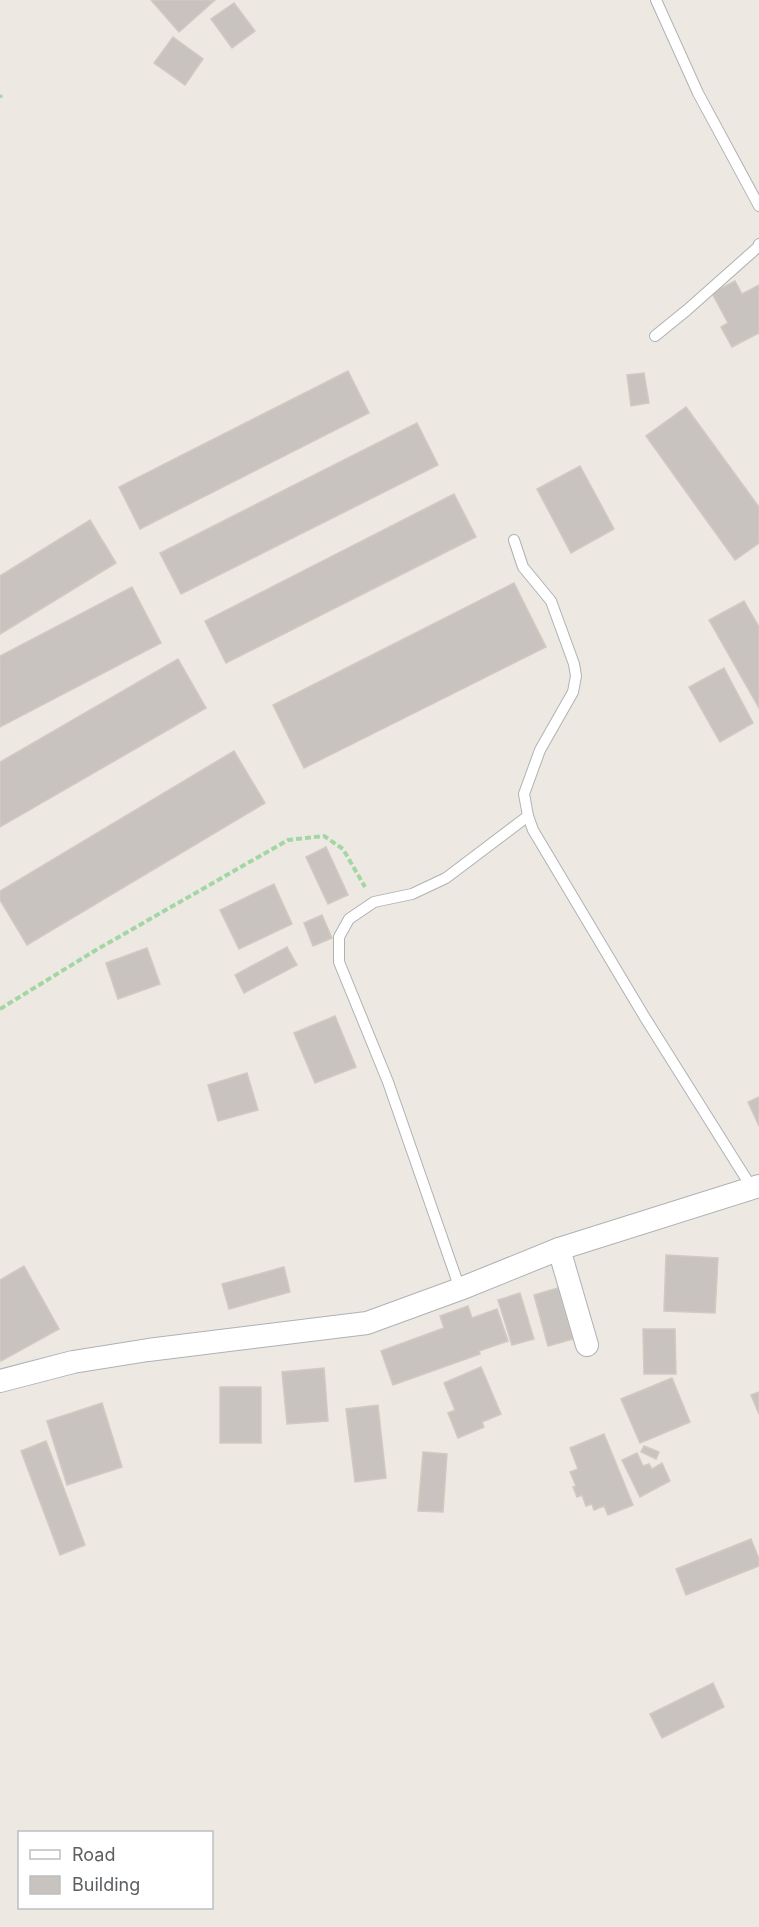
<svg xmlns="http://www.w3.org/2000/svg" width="759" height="1927" font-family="Inter,sans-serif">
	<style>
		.building { fill: #c8c3bf; stroke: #d2c9c1; stroke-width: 1.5 }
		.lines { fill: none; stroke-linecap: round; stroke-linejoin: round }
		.service-casing { stroke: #aeb2b5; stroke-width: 12 }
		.minor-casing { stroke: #aeb2b5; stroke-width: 24 }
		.path { stroke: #a2d7a3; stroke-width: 4; stroke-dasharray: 6 3; stroke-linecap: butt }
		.service { stroke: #fff; stroke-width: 10 }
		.minor { stroke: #fff; stroke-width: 22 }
	</style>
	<rect width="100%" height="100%" fill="#ede8e2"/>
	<g class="building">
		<path d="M 151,0 L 215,0 L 179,32 Z"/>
		<path d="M 234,3 L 255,31 L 232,48 L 211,19 Z"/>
		<path d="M 173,37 L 203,59 L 185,85 L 154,63 Z"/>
		<path d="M 735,281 L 742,294 L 759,285 L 759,333 L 732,347 L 721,327 L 728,323 L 712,293 Z"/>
		<path d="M 348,371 L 369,413 L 140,529 L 119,487 Z"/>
		<path d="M 644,373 L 649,403 L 631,406 L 627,375 Z"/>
		<path d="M 686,407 L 759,507 L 759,543 L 735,560 L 646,436 Z"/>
		<path d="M 417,423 L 438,465 L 181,594 L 160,553 Z"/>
		<path d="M 580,466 L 614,529 L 571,553 L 537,489 Z"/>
		<path d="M 454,494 L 476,537 L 226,663 L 205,621 Z"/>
		<path d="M 90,520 L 116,563 L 0,634 L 0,576 Z"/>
		<path d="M 514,583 L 546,647 L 304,768 L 273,705 Z"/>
		<path d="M 132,587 L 161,643 L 0,727 L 0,656 Z"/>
		<path d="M 744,601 L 759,627 L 759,708 L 709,620 Z"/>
		<path d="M 178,659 L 206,708 L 0,827 L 0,762 Z"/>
		<path d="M 724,668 L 753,723 L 720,742 L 689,687 Z"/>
		<path d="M 234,751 L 265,803 L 27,945 L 0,900 L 0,891 Z"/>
		<path d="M 326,847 L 348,895 L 328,904 L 306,857 Z"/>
		<path d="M 274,884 L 292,924 L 239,949 L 220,910 Z"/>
		<path d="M 322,915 L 332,938 L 313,946 L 304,923 Z"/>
		<path d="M 287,947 L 297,965 L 244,993 L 235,975 Z"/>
		<path d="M 147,948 L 160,984 L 118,999 L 106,963 Z"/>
		<path d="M 335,1016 L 356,1067 L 315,1083 L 294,1033 Z"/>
		<path d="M 247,1073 L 258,1110 L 218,1121 L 208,1085 Z"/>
		<path d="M 759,1097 L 759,1126 L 748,1102 Z"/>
		<path d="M 666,1255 L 718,1258 L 715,1313 L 664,1311 Z"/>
		<path d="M 24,1266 L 59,1329 L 1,1361 L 0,1359 L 0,1280 Z"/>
		<path d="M 284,1267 L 290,1292 L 229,1309 L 222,1284 Z"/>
		<path d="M 558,1288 L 573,1339 L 548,1346 L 534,1295 Z"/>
		<path d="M 520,1293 L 534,1339 L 512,1345 L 498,1300 Z"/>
		<path d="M 468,1306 L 472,1318 L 497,1309 L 508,1341 L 479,1351 L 480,1354 L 393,1385 L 381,1351 L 444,1328 L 440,1316 Z"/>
		<path d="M 643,1329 L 675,1329 L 676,1374 L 644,1374 Z"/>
		<path d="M 481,1367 L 501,1414 L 482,1422 L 484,1427 L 458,1438 L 448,1413 L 455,1410 L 444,1383 Z"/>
		<path d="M 324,1368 L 328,1421 L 287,1424 L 282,1372 Z"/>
		<path d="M 672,1378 L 690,1422 L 640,1443 L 621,1399 Z"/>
		<rect x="220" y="1387" width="41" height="56"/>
		<path d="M 759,1392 L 759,1414 L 751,1395 Z"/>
		<path d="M 102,1403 L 122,1467 L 67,1485 L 47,1421 Z"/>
		<path d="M 378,1405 L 386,1478 L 355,1482 L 346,1409 Z"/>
		<path d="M 604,1434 L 633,1505 L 608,1515 L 604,1506 L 594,1510 L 592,1504 L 586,1506 L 582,1495 L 577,1497 L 573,1487 L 576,1486 L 570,1472 L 578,1469 L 570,1448 Z"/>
		<path d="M 46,1441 L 85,1545 L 60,1555 L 21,1451 Z"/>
		<path d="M 644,1446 L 659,1452 L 656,1459 L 641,1452 Z"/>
		<path d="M 423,1452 L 447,1454 L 443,1512 L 418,1511 Z"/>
		<path d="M 637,1453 L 643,1466 L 649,1464 L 652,1469 L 662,1463 L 670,1481 L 640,1497 L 622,1460 Z"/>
		<path d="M 751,1539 L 759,1559 L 759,1566 L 686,1595 L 676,1569 Z"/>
		<path d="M 713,1683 L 724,1707 L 662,1738 L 650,1714 Z"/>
	</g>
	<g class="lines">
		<g class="service-casing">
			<g id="service">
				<path d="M 656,0 L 698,93 L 759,206"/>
				<path d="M 655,336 L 687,310 L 758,247 L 759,244"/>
				<path d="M 514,540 L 523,567 L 551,601 L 574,664 L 576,676 L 573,692 L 540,750 L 524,794 L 528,816 L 533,830 L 644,1016 L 752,1188"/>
				<path d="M 460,1289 L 388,1082 L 339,962 L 339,937 L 349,919 L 374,902 L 412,894 L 446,878 L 528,816"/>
			</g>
		</g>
		<g class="minor-casing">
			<g id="minor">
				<path d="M 559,1249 L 587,1345"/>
				<path d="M 0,1381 L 73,1362 L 148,1350 L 367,1323 L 460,1289 L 559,1249 L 759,1186"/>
			</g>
		</g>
		<g class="path">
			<path d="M 0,95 L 1,98"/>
			<path d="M 0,1009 L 96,950 L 288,840 L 324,836 L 343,849 L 365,887"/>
		</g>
		<use href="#service" class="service"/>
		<use href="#minor" class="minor"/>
	</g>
	<rect x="18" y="1831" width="195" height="78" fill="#ffffff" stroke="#bdbfc1" stroke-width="1.5"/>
	<rect x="30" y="1850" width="30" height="9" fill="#ffffff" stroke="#bdbfc1" stroke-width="1.5"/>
	<text x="72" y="1861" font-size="18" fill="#5b6063">Road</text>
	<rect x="30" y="1876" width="30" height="18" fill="#c8c3bf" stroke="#bdbfc1" stroke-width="1.5"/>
	<text x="72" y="1891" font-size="18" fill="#5b6063">Building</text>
</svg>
